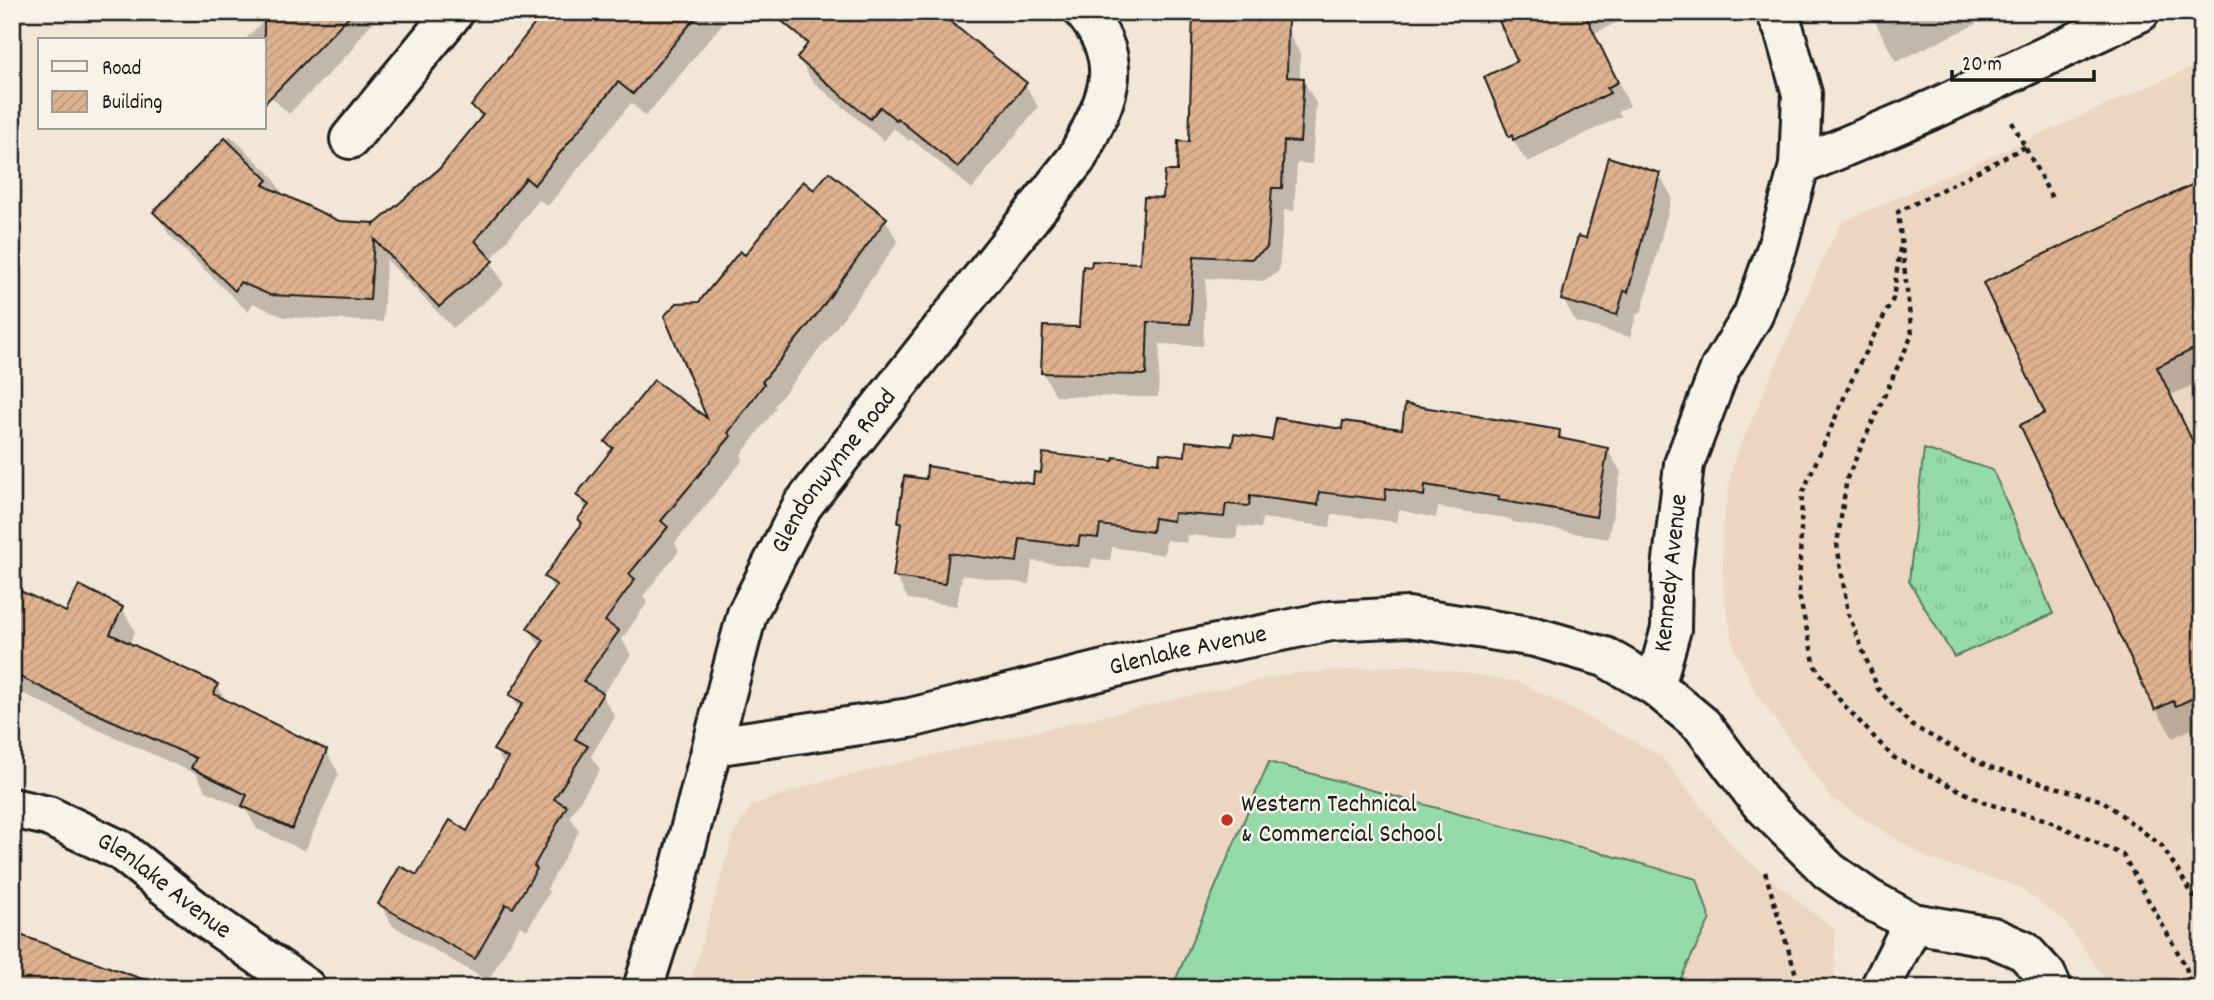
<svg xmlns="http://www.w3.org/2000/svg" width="2214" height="1000" font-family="Dekko,sans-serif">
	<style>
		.built { fill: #ecd6c1 }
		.grass { fill: url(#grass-tufts); stroke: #587c62; stroke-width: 2 }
		.pitch { fill: #94dba9; stroke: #587c62; stroke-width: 2 }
		.shadow { fill: #0003 }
		.building { fill: url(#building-hatch); stroke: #1c1c1c; stroke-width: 2 }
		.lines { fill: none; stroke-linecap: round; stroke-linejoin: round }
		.minor-casing { stroke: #1c1c1c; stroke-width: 44 }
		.path { stroke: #1c1c1c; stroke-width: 4.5; stroke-dasharray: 5 5; stroke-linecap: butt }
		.minor { stroke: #f7f3e8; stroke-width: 38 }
		.poi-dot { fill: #c8321e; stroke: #f7f3e8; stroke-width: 2.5 }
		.labels { text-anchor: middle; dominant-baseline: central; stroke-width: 5; stroke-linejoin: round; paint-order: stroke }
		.street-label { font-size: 26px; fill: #1c1c1c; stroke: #f7f3e8 }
		.poi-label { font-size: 26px; fill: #1c1c1c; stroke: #f7f3e8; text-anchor: start }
	</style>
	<defs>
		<pattern id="grass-tufts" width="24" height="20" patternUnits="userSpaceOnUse" patternTransform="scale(1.75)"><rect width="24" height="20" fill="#94dba9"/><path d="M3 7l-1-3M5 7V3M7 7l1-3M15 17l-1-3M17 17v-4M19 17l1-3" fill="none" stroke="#7fbb91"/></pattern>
		<pattern id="building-hatch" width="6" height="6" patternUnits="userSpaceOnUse" patternTransform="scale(1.75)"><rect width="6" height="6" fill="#dfb28f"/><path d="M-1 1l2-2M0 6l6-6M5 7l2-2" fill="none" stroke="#bf987b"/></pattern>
	</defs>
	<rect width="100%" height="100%" fill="#f2e6d6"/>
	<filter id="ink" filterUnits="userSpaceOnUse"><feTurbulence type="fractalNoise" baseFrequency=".0143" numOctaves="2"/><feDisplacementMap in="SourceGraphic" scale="14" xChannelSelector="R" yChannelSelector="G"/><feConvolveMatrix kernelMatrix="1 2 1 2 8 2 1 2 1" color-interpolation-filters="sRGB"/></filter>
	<g filter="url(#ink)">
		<g class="built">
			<path d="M 2202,63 L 2202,988 L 2111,988 L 2064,920 L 2017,886 L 1927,858 L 1831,798 L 1756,693 L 1734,647 L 1724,595 L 1722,530 L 1733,463 L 1826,252 L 1842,222 Z"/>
			<path d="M 1413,665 L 1520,682 L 1661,756 L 1736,851 L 1835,930 L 1834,981 L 1830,988 L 689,988 L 733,835 L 752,805 L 814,784 L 946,752 L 1287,674 Z"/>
		</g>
		<path class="grass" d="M 1924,449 L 1993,470 L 2053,614 L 1954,657 L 1909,581 Z"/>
		<path class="pitch" d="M 1269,762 L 1697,879 L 1710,919 L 1676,988 L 1172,988 Z"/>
		<g class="shadow">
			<path d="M 272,12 L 380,12 L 354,45 L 355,47 L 289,114 L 264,90 L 264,40 L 245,40 Z"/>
			<path d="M 546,12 L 732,12 L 646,116 L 631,103 L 548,206 L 539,200 L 490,261 L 504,285 L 453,328 L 386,259 L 383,322 L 284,317 L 253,303 L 248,312 L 169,235 L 156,212 L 230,135 L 272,176 L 285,198 L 338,223 L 375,227 L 441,169 L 482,120 L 473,106 Z"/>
			<path d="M 1190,12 L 1276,12 L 1300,53 L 1300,80 L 1303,80 L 1316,103 L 1312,164 L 1297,163 L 1294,211 L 1284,210 L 1279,271 L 1265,281 L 1206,278 L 1203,346 L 1160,344 L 1158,397 L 1056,396 L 1043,373 L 1044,328 L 1081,329 L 1142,265 L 1165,200 L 1191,143 L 1195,28 Z"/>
			<path d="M 1497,12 L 1640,12 L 1594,33 L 1630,106 L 1618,111 L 1621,116 L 1528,162 L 1526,158 L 1524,158 L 1511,136 L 1519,62 Z"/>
			<path d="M 1870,12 L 1970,12 L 1976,24 L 1896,62 Z"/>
			<path d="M 798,32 L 1025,84 L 1038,107 L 972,189 L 911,139 L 909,141 L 894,128 L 884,141 L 812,81 L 799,58 L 807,48 Z"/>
			<path d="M 1659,174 L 1672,197 L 1641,314 L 1637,313 L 1630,337 L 1576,322 L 1563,299 L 1587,240 Z"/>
			<path d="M 2202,182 L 2202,381 L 2171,395 L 2202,459 L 2202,745 L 2196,733 L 2193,734 L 2191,729 L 2173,738 L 2156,709 L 2022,426 L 2047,414 Z"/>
			<path d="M 814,192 L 885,219 L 898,242 L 827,340 L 774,406 L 776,408 L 741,455 L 743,460 L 675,543 L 679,551 L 643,596 L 647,603 L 622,639 L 631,655 L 602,695 L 615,717 L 591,756 L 600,770 L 570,816 L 579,831 L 547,889 L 549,893 L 527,930 L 520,926 L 488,981 L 393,926 L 380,904 L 418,878 L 468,834 L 505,767 L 495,750 L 520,710 L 511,695 L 541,648 L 529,628 L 555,591 L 547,577 L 583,525 L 580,520 L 587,511 L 578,495 L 613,452 L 607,442 L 711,423 L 700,304 Z"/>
			<path d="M 1344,431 L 1559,431 L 1564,441 L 1607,449 L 1621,472 L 1608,539 L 1513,522 L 1511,519 L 1438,507 L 1436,518 L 1399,510 L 1397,522 L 1332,514 L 1330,527 L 1262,518 L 1261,528 L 1238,526 L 1236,539 L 1187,535 L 1186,543 L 1166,540 L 1164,555 L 1112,547 L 1110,561 L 1092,558 L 1090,568 L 1032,561 L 1029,584 L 962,575 L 957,606 L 908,599 L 895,576 L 902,527 L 900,523 L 1034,486 L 1160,465 L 1234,448 Z"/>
			<path d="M 12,589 L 67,615 L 122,608 L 135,631 L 129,645 L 217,686 L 227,702 L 326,751 L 339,774 L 305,851 L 257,829 L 246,810 L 206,791 L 196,774 L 90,726 L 12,688 Z"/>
			<path d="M 12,931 L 44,942 L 46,946 L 12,988 Z"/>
		</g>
		<g class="building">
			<path d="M 264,12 L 353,12 L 264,104 Z"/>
			<path d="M 544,12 L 700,12 L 633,94 L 618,82 L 534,185 L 526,178 L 475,241 L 493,261 L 439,307 L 374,239 L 370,300 L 270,295 L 240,282 L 235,291 L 153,212 L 225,138 L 268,180 L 263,185 L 339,221 L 374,223 L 374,225 L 440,168 L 483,115 L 471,106 Z"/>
			<path d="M 771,12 L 938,12 L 1027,83 L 958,167 L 897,118 L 896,120 L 880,107 L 870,119 L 797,58 L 808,43 Z"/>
			<path d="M 1193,12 L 1288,12 L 1287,77 L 1304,78 L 1300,142 L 1284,141 L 1282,188 L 1272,188 L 1267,248 L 1251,259 L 1194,256 L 1190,324 L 1148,322 L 1146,375 L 1041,373 L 1043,326 L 1079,327 L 1083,266 L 1091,267 L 1092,261 L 1140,263 L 1144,197 L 1163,198 L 1165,171 L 1177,171 L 1178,141 L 1189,142 Z"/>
			<path d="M 1495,12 L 1584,12 L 1618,82 L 1607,88 L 1610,93 L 1513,140 L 1512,135 L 1509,137 L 1484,77 L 1517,61 Z"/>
			<path d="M 1608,157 L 1660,173 L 1628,292 L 1624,291 L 1617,315 L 1561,300 L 1578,236 L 1586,238 Z"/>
			<path d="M 829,172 L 887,218 L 815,317 L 762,382 L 764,384 L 728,433 L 731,436 L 661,521 L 668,527 L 629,574 L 635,579 L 605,621 L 619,631 L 583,681 L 603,693 L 575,739 L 588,746 L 554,799 L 567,806 L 534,866 L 537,869 L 513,908 L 506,904 L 475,959 L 378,904 L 400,866 L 417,875 L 450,820 L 467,831 L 508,758 L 493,750 L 523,703 L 509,695 L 544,640 L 527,628 L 557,585 L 544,577 L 582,523 L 578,519 L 589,505 L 576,495 L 613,448 L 605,442 L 654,380 L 707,418 L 664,316 L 677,303 L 699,302 L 740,251 L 745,255 L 803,181 L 814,190 Z"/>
			<path d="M 2202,180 L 2202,345 L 2157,367 L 2202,461 L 2202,694 L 2176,706 L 2173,701 L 2155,710 L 2020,425 L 2045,413 L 1983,283 Z"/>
			<path d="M 1405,404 L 1560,430 L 1559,438 L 1608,448 L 1596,517 L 1498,500 L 1499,497 L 1425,485 L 1424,496 L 1386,488 L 1385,500 L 1319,492 L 1318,505 L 1250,496 L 1249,506 L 1226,504 L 1224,517 L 1174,513 L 1173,521 L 1154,518 L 1152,532 L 1100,525 L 1098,538 L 1080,536 L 1078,546 L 1020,539 L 1017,562 L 949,553 L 945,584 L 893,577 L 901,523 L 898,523 L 904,476 L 926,479 L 927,466 L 1033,484 L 1034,472 L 1041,473 L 1043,453 L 1113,461 L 1114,457 L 1159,463 L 1160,453 L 1185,456 L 1186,441 L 1232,446 L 1234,434 L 1272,440 L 1276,418 L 1342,429 L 1343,421 L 1402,429 Z"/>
			<path d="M 79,585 L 123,607 L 110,634 L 218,684 L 214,694 L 327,750 L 292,829 L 242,806 L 247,795 L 191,768 L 196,758 L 75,704 L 12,673 L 12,587 L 66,612 Z"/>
			<path d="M 12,932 L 153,983 L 152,988 L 12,988 Z"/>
		</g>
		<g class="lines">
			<g class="minor-casing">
				<g id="minor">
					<path d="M 1776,12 L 1784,30 L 1802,94 L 1799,166 L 1777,248 L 1753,315 L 1720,369 L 1684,464 L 1672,569 L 1671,629 L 1655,686 L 1702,725 L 1760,802 L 1829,871 L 1869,899 L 1913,923 L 1992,937 L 2024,951 L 2046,975 L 2052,988"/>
					<path d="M 350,139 L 454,12"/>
					<path d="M 1799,166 L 1936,108 L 2140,12"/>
					<path id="s1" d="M 713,746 L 910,718 L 1177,652 L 1331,621 L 1408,617 L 1535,637 L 1605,657 L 1655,686"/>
					<path id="s2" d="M 12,808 L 48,816 L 120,850 L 208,920 L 306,988"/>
					<path id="s3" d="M 643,988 L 676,884 L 747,614 L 802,506 L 1077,158 C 1104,103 1130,67 1084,12"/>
					<path d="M 1880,988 L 1913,923"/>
				</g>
			</g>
			<g class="path">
				<path d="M 2012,122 L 2053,200"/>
				<path d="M 2025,147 L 1898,212 L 1912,335 L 1847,478 L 1837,544 L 1848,613 L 1878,689 L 1911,725 L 1988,767 L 2103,801 L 2162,846 L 2202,909"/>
				<path d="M 1900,248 L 1893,299 L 1857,368 L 1802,494 L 1799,595 L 1815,666 L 1842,703 L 1893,757 L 1985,803 L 2047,820 L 2123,855 L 2186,967 L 2191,988"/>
				<path d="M 1765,872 L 1800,988"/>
			</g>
			<use href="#minor" class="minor"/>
		</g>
	</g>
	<circle class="poi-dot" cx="1227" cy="820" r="7"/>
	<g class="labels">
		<g class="street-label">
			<text stroke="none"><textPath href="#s3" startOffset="556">Glendonwynne Road</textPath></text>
			<text transform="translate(1672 573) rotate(-84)">Kennedy Avenue</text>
			<text stroke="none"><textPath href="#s1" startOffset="485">Glenlake Avenue</textPath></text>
			<text stroke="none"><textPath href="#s2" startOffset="173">Glenlake Avenue</textPath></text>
		</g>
		<g class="poi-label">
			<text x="1241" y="805">Western Technical<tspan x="1241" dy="30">&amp; Commercial School</tspan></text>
		</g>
	</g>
	<rect width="2214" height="1000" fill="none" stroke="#f7f3e8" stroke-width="42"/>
	<rect x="21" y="21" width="2172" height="958" fill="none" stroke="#1c1c1c" stroke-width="2.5" filter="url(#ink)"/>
	<rect x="38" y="38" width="228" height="91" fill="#f7f3e8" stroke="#9f9d96" stroke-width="2"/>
	<rect x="52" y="61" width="35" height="10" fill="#f7f3e8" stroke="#9f9d96" stroke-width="2"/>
	<text x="102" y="74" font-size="21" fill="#1c1c1c">Road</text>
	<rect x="52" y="91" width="35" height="21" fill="url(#building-hatch)" stroke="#9f9d96" stroke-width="2"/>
	<text x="102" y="108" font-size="21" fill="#1c1c1c">Building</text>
	<path d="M1952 70v10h142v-10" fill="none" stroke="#1c1c1c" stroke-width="3.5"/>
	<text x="1962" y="70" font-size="21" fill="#1c1c1c" stroke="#f7f3e8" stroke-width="5" paint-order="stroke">20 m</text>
</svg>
